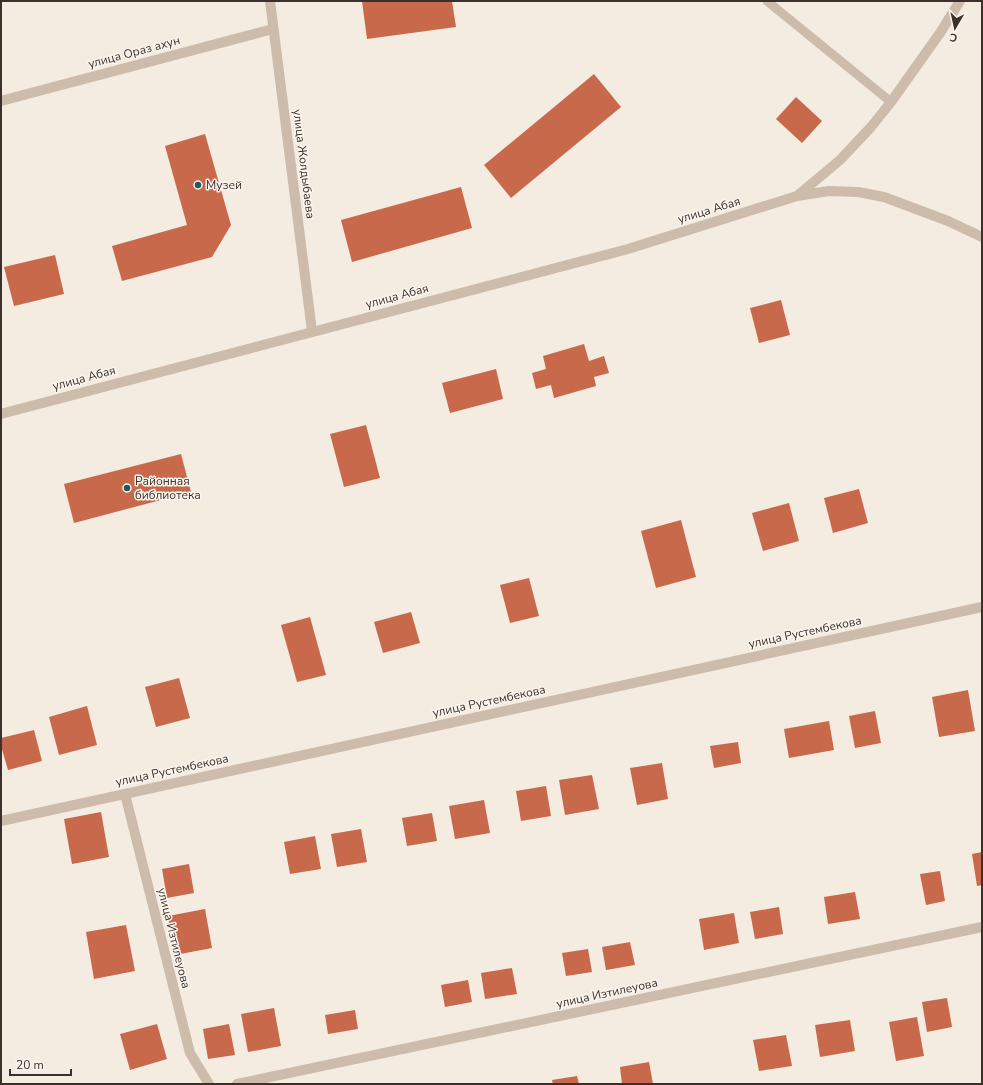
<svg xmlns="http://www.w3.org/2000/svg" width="983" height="1085" font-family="'Nunito Sans',sans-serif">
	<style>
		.building { fill: #c8694b }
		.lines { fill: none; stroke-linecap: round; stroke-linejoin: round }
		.service { stroke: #cdbbac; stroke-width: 9 }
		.minor { stroke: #cdbbac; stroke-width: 10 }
		.tertiary { stroke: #cdbbac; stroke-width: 10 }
		.poi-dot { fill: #1f5a5e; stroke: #fbf5ee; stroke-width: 1.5 }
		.labels { text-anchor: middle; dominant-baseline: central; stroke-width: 3; stroke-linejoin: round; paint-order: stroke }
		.street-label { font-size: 12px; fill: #3b302b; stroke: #fbf5ee }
		.poi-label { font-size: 12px; fill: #3b302b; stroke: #fbf5ee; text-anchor: start }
	</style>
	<rect width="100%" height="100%" fill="#f4ebe1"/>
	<g class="building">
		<path d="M 362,1 L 452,1 L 456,27 L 367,39 Z"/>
		<path d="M 594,74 L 621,107 L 511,198 L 484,165 Z"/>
		<path d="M 796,97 L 822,121 L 802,143 L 776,119 Z"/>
		<path d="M 205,134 L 231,225 L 212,257 L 122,281 L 112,246 L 187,225 L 165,146 Z"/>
		<path d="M 461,187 L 472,228 L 352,262 L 341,220 Z"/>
		<path d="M 55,255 L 64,294 L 14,306 L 4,267 Z"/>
		<path d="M 781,300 L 790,335 L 759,343 L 750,308 Z"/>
		<path d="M 584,344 L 589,361 L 604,356 L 609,373 L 594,377 L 596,386 L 554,398 L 551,385 L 536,389 L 532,373 L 546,369 L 543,356 Z"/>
		<path d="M 496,369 L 503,399 L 450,413 L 442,383 Z"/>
		<path d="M 366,425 L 380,478 L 344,487 L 330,434 Z"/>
		<path d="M 181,454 L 191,492 L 74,523 L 64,484 Z"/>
		<path d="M 859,489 L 868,523 L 833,533 L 824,498 Z"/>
		<path d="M 789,503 L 799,541 L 763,551 L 752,513 Z"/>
		<path d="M 681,520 L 696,577 L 656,588 L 641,531 Z"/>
		<path d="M 529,578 L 539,616 L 510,623 L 500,585 Z"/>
		<path d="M 411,612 L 420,643 L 383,653 L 374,622 Z"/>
		<path d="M 310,617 L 326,675 L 297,682 L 281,625 Z"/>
		<path d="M 179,678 L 190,718 L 156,727 L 145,687 Z"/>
		<path d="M 968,690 L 975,731 L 939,737 L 932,697 Z"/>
		<path d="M 87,706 L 97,745 L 59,755 L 49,717 Z"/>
		<path d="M 875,711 L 881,743 L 855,748 L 849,716 Z"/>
		<path d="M 829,721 L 834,750 L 789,758 L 784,729 Z"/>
		<path d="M 34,730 L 42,761 L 8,770 L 1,746 L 1,738 Z"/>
		<path d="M 738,742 L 741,763 L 714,768 L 710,746 Z"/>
		<path d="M 662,763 L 668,799 L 637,805 L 630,768 Z"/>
		<path d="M 592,775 L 599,809 L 565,815 L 559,780 Z"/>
		<path d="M 546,786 L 551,816 L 521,821 L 516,791 Z"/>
		<path d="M 484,800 L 490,833 L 455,839 L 449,806 Z"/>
		<path d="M 101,812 L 109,857 L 72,864 L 64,819 Z"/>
		<path d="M 432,813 L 437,841 L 407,846 L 402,818 Z"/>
		<path d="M 361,829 L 367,862 L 337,867 L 331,834 Z"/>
		<path d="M 315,836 L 321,869 L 290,874 L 284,842 Z"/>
		<path d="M 982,852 L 982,885 L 977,886 L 972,854 Z"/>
		<path d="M 189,864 L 194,893 L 167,898 L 162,869 Z"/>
		<path d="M 940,871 L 945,901 L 926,905 L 920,874 Z"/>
		<path d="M 855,892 L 860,919 L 828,924 L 824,897 Z"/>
		<path d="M 779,907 L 783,934 L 755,939 L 750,912 Z"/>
		<path d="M 205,909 L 212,948 L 175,955 L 168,916 Z"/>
		<path d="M 734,913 L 739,943 L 704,950 L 699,919 Z"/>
		<path d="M 126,925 L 135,971 L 94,979 L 86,932 Z"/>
		<path d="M 630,942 L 635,965 L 606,970 L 602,947 Z"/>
		<path d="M 588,949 L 592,972 L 566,976 L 562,953 Z"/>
		<path d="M 512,968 L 517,994 L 485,999 L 481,973 Z"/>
		<path d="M 468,980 L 472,1002 L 445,1007 L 441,985 Z"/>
		<path d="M 947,998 L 952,1027 L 927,1032 L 922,1002 Z"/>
		<path d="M 274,1008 L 281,1046 L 248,1052 L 241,1014 Z"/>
		<path d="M 355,1010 L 358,1029 L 328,1034 L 325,1015 Z"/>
		<path d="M 917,1017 L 924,1056 L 896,1061 L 889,1022 Z"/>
		<path d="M 850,1020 L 855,1051 L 820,1057 L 815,1025 Z"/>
		<path d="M 157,1024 L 167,1059 L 130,1070 L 120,1034 Z"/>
		<path d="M 229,1024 L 235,1055 L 208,1059 L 203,1029 Z"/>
		<path d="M 786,1035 L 792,1066 L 759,1071 L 753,1040 Z"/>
		<path d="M 649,1062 L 653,1084 L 622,1084 L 620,1067 Z"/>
		<path d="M 577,1076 L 579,1084 L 553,1084 L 552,1080 Z"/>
	</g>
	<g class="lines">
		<path class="service" d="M 767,1 L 891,102"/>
		<g class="minor">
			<path d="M 270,1 L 312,331"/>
			<path d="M 1,101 L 273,29"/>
			<path d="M 797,196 L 840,160 L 871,127 L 891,102 L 940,33 L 960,1"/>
			<path d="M 125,794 L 190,1053 L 209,1084"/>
			<path d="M 1,821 L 982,607"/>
			<path d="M 237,1084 L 982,927"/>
		</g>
		<path class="tertiary" d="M 1,414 L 628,249 L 797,196 L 829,191 L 858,192 L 884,197 L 948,221 L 982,237"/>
	</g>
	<g class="poi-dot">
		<circle cx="198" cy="185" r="4"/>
		<circle cx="127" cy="488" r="4"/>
	</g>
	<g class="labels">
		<g class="street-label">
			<text transform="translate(134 52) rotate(-15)">улица Ораз ахун</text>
			<text transform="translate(304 164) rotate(83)">улица Жолдыбаева</text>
			<text transform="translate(709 210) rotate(-17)">улица Абая</text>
			<text transform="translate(397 296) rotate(-15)">улица Абая</text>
			<text transform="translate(84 378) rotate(-15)">улица Абая</text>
			<text transform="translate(805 632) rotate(-12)">улица Рустембекова</text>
			<text transform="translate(489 701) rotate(-12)">улица Рустембекова</text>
			<text transform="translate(172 770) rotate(-12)">улица Рустембекова</text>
			<text transform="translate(174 938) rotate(76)">улица Изтилеуова</text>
			<text transform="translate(607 993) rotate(-12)">улица Изтилеуова</text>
		</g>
		<g class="poi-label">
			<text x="206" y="185">Музей</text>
			<text x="135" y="481">Районная<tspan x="135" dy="14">библиотека</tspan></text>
		</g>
	</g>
	<rect width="983" height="1085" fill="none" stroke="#3b302b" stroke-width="4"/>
	<g transform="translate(955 28) rotate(189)" stroke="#fbf5ee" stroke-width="3" paint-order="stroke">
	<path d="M0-3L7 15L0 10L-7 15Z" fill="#3b302b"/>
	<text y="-6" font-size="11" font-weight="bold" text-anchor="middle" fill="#3b302b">С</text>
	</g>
	<path d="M10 1069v6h61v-6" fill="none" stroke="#3b302b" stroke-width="2"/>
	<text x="16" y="1069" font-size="12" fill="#3b302b" stroke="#fbf5ee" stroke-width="3" paint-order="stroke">20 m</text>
</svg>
